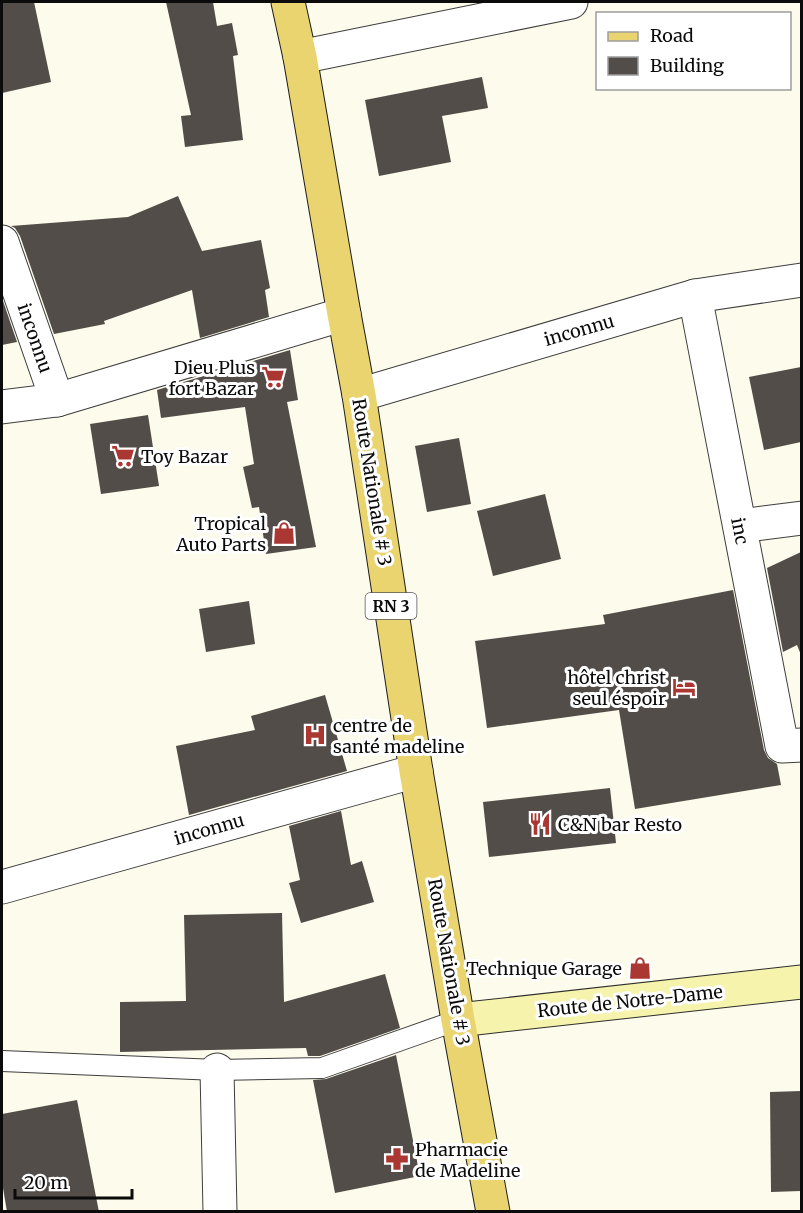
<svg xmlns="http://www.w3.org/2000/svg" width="803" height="1213" font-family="Merriweather,serif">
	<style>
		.building { fill: #524d49 }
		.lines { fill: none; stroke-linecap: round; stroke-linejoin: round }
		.lane-casing { stroke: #3e3e3e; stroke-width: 22 }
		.street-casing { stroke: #3e3e3e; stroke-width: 35 }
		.secondary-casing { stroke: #2d2d2d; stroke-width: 35 }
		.primary-casing { stroke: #1c1c1c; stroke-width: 35 }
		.lane { stroke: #fff; stroke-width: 20 }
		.street { stroke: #fff; stroke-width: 33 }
		.secondary { stroke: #f6f3ad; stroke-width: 33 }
		.primary { stroke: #e9d46f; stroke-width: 33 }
		.labels { text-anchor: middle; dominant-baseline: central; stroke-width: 6; stroke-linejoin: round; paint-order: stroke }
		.shield { fill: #fff; stroke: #545454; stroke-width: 1.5 }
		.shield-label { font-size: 16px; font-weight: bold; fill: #0b0b0b }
		.street-label { font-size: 18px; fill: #0b0b0b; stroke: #fff }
		.poi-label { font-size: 18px; fill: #0b0b0b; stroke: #fff; text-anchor: end }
	</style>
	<rect width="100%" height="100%" fill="#fdfbeb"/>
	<g class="building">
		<path d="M 2,2 L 34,2 L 51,82 L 2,93 Z"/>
		<path d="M 166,2 L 213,2 L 217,26 L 232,23 L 238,55 L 233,56 L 243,140 L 185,147 L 181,116 L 191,115 Z"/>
		<path d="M 482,77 L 488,108 L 442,116 L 451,162 L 379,176 L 365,100 Z"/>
		<path d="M 178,196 L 202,251 L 261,240 L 270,288 L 265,290 L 269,317 L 200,338 L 192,290 L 104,321 L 105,324 L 54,334 L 20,236 L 15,228 L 11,226 L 128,217 Z"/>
		<path d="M 2,298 L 17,342 L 2,345 Z"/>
		<path d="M 290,350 L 298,400 L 287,402 L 316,547 L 266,554 L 259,507 L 252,508 L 243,467 L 254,464 L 245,407 L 161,418 L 157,390 Z"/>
		<path d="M 801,367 L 801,442 L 764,450 L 749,377 Z"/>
		<path d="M 148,415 L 159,486 L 101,494 L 90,424 Z"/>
		<path d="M 459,438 L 471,504 L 427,512 L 415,446 Z"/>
		<path d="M 545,494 L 561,559 L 493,576 L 477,511 Z"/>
		<path d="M 801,552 L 801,655 L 797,645 L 783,652 L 767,568 Z"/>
		<path d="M 733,590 L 764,750 L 768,758 L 777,764 L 781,785 L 635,809 L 619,710 L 487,728 L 475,641 L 605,624 L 603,615 Z"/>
		<path d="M 249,601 L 255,644 L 206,652 L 199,609 Z"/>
		<path d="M 325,695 L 347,771 L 189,815 L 176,746 L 255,730 L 251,716 Z"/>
		<path d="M 610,788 L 616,843 L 489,857 L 483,802 Z"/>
		<path d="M 341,811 L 351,865 L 362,861 L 374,902 L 301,923 L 289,883 L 300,880 L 289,826 Z"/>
		<path d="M 282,913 L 284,1002 L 385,974 L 400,1028 L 320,1056 L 308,1056 L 306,1048 L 120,1052 L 120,1002 L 186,1001 L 184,915 Z"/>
		<path d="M 396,1055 L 420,1176 L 335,1193 L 313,1080 L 326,1079 Z"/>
		<path d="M 801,1091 L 801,1191 L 771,1192 L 770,1092 Z"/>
		<path d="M 77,1100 L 99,1212 L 7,1212 L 2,1182 L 2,1114 Z"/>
	</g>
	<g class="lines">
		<g class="lane-casing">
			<path id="lane" d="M 2,1061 L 217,1070 L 322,1068 L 458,1020"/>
		</g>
		<g class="street-casing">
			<g id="street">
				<path d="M 300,57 L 571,2"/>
				<path d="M 2,242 L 57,400"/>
				<path d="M 695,296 L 782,746 L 802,745"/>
				<path d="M 359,395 L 695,296 L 802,280"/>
				<path d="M 2,407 L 57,400 L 344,314"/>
				<path d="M 740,526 L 802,518"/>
				<path d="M 2,887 L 416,771"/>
				<path d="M 217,1070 L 220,1212"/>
			</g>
		</g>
		<g class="secondary-casing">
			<path id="secondary" d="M 458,1020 L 802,982"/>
		</g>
		<g class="primary-casing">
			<path id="primary" d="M 288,2 L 300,57 L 344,314 L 359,395 L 416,771 L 458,1020 L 493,1212"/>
		</g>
		<use href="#lane" class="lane"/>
		<use href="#street" class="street"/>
		<use href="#secondary" class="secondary"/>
		<use href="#primary" class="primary"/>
	</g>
	<defs>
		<g id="supermarket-bare" transform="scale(1.8)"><path d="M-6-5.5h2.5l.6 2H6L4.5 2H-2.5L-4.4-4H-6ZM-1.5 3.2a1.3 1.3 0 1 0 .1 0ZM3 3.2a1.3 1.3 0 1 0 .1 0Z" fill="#ab3733" stroke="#fff" stroke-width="2.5" paint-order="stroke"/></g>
		<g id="shop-bare" transform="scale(1.8)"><path d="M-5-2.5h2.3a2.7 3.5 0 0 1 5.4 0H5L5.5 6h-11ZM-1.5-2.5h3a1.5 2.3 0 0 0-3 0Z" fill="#ab3733" stroke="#fff" stroke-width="2.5" paint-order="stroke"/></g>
		<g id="hotel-bare" transform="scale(1.8)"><path d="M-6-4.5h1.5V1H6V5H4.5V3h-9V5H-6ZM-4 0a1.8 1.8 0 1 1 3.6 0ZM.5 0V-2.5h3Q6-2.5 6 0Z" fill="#ab3733" stroke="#fff" stroke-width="2.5" paint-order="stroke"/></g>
		<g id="hospital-bare" transform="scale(1.8)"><path d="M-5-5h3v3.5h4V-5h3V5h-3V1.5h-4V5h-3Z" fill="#ab3733" stroke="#fff" stroke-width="2.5" paint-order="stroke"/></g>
		<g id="restaurant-bare" transform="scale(1.8)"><path d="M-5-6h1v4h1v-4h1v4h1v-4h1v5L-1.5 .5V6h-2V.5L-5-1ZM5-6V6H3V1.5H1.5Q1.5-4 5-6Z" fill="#ab3733" stroke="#fff" stroke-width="2.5" paint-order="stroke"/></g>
		<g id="pharmacy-bare" transform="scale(1.8)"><path d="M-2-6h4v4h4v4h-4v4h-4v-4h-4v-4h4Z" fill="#ab3733" stroke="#fff" stroke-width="2.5" paint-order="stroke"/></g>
	</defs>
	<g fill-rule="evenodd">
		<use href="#supermarket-bare" x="273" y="377"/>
		<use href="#supermarket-bare" x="123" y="456"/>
		<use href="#shop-bare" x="284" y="533"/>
		<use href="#hotel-bare" x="684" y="687"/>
		<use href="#hospital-bare" x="315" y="735"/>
		<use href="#restaurant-bare" x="540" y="824"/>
		<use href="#shop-bare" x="640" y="968"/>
		<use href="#pharmacy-bare" x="397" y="1159"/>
	</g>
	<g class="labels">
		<rect class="shield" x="365.5" y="593" width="51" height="26" rx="4.5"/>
		<g class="shield-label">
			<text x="391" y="606">RN 3</text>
		</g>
		<g class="street-label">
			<text transform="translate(579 330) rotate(-16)">inconnu</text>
			<text transform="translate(35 338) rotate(71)">inconnu</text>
			<text transform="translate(372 482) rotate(81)">Route Nationale # 3</text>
			<text transform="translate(740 531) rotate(79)">inc</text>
			<text transform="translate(209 829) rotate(-16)">inconnu</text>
			<text transform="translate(449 962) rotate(80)">Route Nationale # 3</text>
			<text transform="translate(630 1001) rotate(-6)">Route de Notre-Dame</text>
		</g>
		<g class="poi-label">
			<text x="255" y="367">Dieu Plus<tspan x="255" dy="21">fort Bazar</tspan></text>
			<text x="141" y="456" text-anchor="start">Toy Bazar</text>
			<text x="266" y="523">Tropical<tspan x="266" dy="21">Auto Parts</tspan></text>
			<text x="666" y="677">hôtel christ<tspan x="666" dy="21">seul éspoir</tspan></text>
			<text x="333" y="725" text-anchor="start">centre de<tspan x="333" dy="21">santé madeline</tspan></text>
			<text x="558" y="824" text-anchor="start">C&amp;N bar Resto</text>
			<text x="622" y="968">Technique Garage</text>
			<text x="415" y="1149" text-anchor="start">Pharmacie<tspan x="415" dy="21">de Madeline</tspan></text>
		</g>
	</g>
	<rect width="803" height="1213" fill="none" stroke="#0b0b0b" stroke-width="6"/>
	<rect x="596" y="12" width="195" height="78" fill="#ffffff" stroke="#9d9d9d" stroke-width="1.5"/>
	<rect x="608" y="32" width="30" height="9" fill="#e9d46f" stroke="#9d9d9d" stroke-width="1.5"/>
	<text x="650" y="42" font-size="18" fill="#0b0b0b">Road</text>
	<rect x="608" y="57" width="30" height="18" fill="#524d49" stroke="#9d9d9d" stroke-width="1.5"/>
	<text x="650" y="72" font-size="18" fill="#0b0b0b">Building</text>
	<path d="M15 1189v9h117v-9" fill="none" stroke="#0b0b0b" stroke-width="3"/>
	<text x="24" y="1189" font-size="18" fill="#0b0b0b" stroke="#ffffff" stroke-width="4.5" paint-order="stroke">20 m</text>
</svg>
